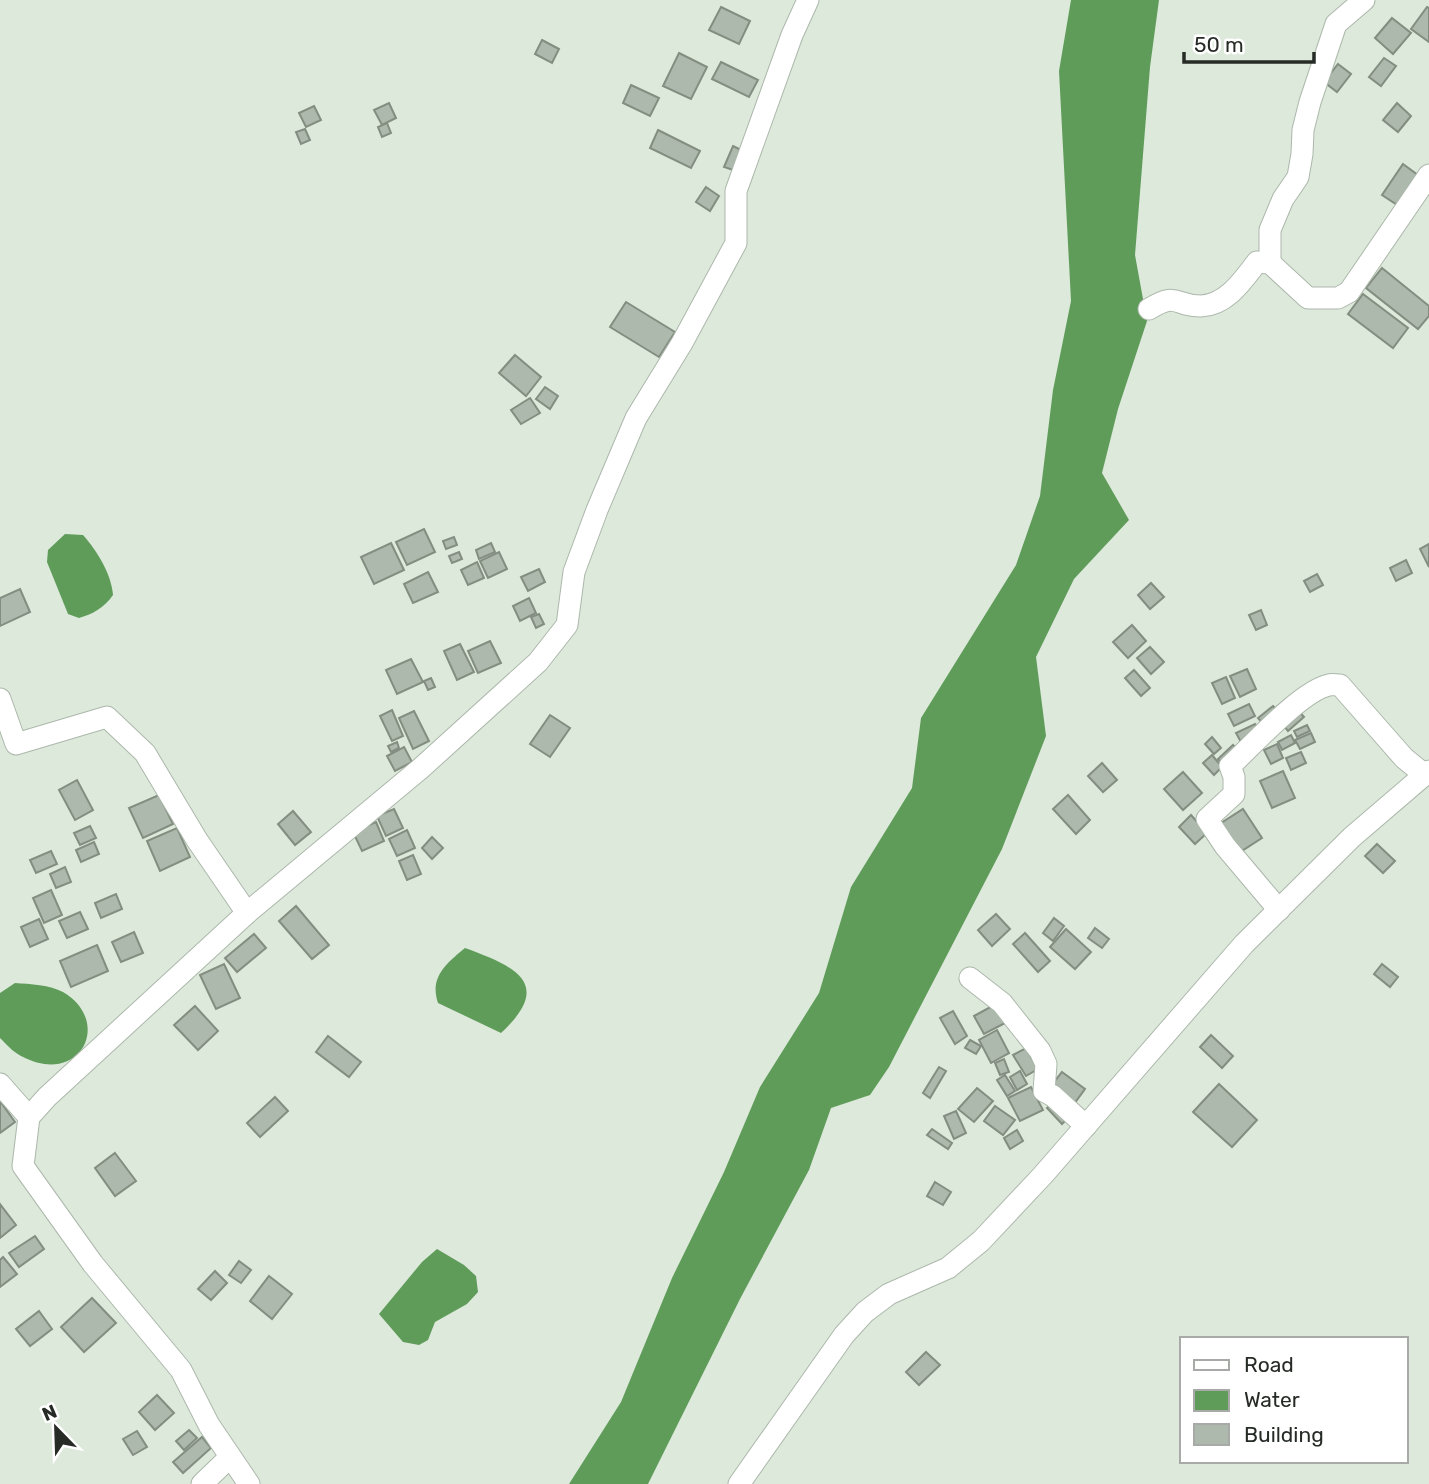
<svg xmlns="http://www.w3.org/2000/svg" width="1429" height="1484" font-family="Rubik,sans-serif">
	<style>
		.water { fill: #5f9c5a }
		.building { fill: #adb9ac; stroke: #838e81; stroke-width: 2 }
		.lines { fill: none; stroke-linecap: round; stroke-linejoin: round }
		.street-casing { stroke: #acb8ab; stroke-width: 23 }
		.street { stroke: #fff; stroke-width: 21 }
	</style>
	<rect width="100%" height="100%" fill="#dde9db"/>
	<g class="water">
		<path d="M 1071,0 L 1159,0 L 1150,67 L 1135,255 L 1147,321 L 1118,409 L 1102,473 L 1129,520 L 1074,579 L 1036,657 L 1046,736 L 1002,849 L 889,1067 L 870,1095 L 831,1108 L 809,1170 L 740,1299 L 648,1484 L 569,1484 L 621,1402 L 672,1278 L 724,1172 L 760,1087 L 819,993 L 851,887 L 912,788 L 921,718 L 1016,565 L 1040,496 L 1053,390 L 1071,301 L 1059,71 Z"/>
		<path d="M 65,534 L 83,535 C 97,551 111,573 113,595 C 105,607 93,614 79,618 L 68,614 L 47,562 L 48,550 Z"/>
		<path d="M 465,948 C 514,966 555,983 501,1033 L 438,1003 C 429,977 447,963 465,948 Z"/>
		<path d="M 15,983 C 30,984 50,985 63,992 C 113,1021 81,1088 21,1056 C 13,1052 6,1044 0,1038 L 0,993 Z"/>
		<path d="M 437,1249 L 464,1265 L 476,1276 L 478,1292 L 467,1304 L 435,1322 L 428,1340 L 419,1345 L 403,1342 L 379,1314 L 422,1262 Z"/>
	</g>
	<g class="building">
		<path d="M 721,7 L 750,21 L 739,44 L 709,30 Z"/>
		<path d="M 1427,7 L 1429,8 L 1429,42 L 1411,29 Z"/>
		<path d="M 1392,18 L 1411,33 L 1393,54 L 1375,38 Z"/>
		<path d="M 542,40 L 559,49 L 552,63 L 535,54 Z"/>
		<path d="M 679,53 L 707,67 L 691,99 L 663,86 Z"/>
		<path d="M 1384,58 L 1396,66 L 1381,86 L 1369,77 Z"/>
		<path d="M 721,62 L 758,80 L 749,97 L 712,79 Z"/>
		<path d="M 1338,64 L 1351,74 L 1337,92 L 1324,82 Z"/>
		<path d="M 631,85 L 659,98 L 650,116 L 623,103 Z"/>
		<path d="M 389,103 L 396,118 L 382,125 L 374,110 Z"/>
		<path d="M 1397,103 L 1411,116 L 1398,132 L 1383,120 Z"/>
		<path d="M 314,106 L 321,120 L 306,127 L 299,113 Z"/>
		<path d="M 387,123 L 391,133 L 382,137 L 378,127 Z"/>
		<path d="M 305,129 L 310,140 L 301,144 L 296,132 Z"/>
		<path d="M 658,130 L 700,151 L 691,168 L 650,148 Z"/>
		<path d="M 733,146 L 741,150 L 733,170 L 724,167 Z"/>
		<path d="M 1403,164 L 1422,178 L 1402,208 L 1382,195 Z"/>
		<path d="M 706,187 L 719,196 L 710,211 L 696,202 Z"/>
		<path d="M 1382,268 L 1429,306 L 1429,316 L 1418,329 L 1366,288 Z"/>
		<path d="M 1363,294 L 1408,328 L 1393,348 L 1348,314 Z"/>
		<path d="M 626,302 L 675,332 L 659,357 L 610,327 Z"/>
		<path d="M 515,355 L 541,377 L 526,396 L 499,373 Z"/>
		<path d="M 545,387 L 558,396 L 550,409 L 536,399 Z"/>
		<path d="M 530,398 L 540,413 L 521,424 L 511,410 Z"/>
		<path d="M 424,529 L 435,552 L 407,565 L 396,542 Z"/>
		<path d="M 454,537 L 457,545 L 446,549 L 443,541 Z"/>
		<path d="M 391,543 L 404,570 L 374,584 L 361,557 Z"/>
		<path d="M 491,543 L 495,552 L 479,559 L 476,550 Z"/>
		<path d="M 1429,544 L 1429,567 L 1420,549 Z"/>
		<path d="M 459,552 L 462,559 L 452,563 L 449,556 Z"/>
		<path d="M 499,552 L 507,569 L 488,578 L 480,561 Z"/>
		<path d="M 1406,560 L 1412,573 L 1396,581 L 1390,568 Z"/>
		<path d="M 477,562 L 484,578 L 468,585 L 461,570 Z"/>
		<path d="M 539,569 L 545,582 L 528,591 L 521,577 Z"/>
		<path d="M 428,572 L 438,592 L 413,603 L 404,584 Z"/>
		<path d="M 1317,574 L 1323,585 L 1310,592 L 1304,581 Z"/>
		<path d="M 1151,583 L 1164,597 L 1150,609 L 1138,595 Z"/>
		<path d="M 20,589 L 30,612 L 0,626 L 0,598 Z"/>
		<path d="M 529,598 L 536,613 L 520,621 L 513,606 Z"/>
		<path d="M 1261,610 L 1267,625 L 1256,630 L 1249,615 Z"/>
		<path d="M 539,614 L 544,624 L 536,628 L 531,617 Z"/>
		<path d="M 1132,625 L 1146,641 L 1128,658 L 1113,642 Z"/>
		<path d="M 490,641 L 501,663 L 478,673 L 468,651 Z"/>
		<path d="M 460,644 L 474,672 L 457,680 L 444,651 Z"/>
		<path d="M 1150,647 L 1164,662 L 1151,674 L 1137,658 Z"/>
		<path d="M 411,659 L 423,682 L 397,694 L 386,670 Z"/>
		<path d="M 1247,669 L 1256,689 L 1240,697 L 1230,676 Z"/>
		<path d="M 1134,670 L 1150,688 L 1141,696 L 1125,678 Z"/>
		<path d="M 1226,677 L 1235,698 L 1222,704 L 1212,683 Z"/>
		<path d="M 431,678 L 435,687 L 428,690 L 424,681 Z"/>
		<path d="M 1249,704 L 1255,716 L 1234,726 L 1228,714 Z"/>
		<path d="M 1273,706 L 1281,715 L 1266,727 L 1258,718 Z"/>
		<path d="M 1296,708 L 1304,717 L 1288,731 L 1281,722 Z"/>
		<path d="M 392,710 L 403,736 L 392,741 L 380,716 Z"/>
		<path d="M 414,711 L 429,741 L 413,749 L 399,718 Z"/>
		<path d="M 550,715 L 570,728 L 550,757 L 530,744 Z"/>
		<path d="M 1255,724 L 1260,735 L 1242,744 L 1236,733 Z"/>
		<path d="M 1307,725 L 1310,731 L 1297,737 L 1294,731 Z"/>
		<path d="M 1311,733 L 1315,742 L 1300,749 L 1295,740 Z"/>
		<path d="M 1291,735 L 1295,743 L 1282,750 L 1278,742 Z"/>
		<path d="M 1212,737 L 1221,748 L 1214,754 L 1205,744 Z"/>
		<path d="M 397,742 L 399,748 L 391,752 L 388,746 Z"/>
		<path d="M 1277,744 L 1283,758 L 1271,764 L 1264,750 Z"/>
		<path d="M 1233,745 L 1241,753 L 1226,768 L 1218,759 Z"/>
		<path d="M 404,747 L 412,762 L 395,771 L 387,756 Z"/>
		<path d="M 1301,752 L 1306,763 L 1291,770 L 1286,758 Z"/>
		<path d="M 1212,755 L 1222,767 L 1214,775 L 1203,763 Z"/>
		<path d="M 1102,763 L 1117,780 L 1103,792 L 1088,776 Z"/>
		<path d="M 1283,771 L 1295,798 L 1272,808 L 1260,781 Z"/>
		<path d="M 1183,772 L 1202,793 L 1183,810 L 1164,789 Z"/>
		<path d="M 77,780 L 93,810 L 75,820 L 59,790 Z"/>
		<path d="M 159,795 L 173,824 L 143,838 L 129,808 Z"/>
		<path d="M 1068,795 L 1090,820 L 1076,834 L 1053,809 Z"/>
		<path d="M 394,809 L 403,828 L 386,836 L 377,816 Z"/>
		<path d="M 1243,809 L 1262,838 L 1237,854 L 1218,825 Z"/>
		<path d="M 293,811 L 311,832 L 295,845 L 278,824 Z"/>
		<path d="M 1191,815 L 1207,833 L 1195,844 L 1179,827 Z"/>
		<path d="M 376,822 L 384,841 L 362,851 L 353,832 Z"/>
		<path d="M 90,826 L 96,838 L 80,845 L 74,833 Z"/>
		<path d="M 177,828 L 190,857 L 160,871 L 147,841 Z"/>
		<path d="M 407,830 L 415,848 L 397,856 L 389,839 Z"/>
		<path d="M 432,837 L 443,848 L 432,859 L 422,848 Z"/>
		<path d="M 94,842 L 99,854 L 81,862 L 76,850 Z"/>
		<path d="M 1377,844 L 1395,861 L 1383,873 L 1365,856 Z"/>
		<path d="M 51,851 L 57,864 L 36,873 L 30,860 Z"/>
		<path d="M 413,855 L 421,874 L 407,880 L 399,861 Z"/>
		<path d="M 65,867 L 71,882 L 56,888 L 50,874 Z"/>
		<path d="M 51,890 L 62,915 L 44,923 L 33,898 Z"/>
		<path d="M 116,894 L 122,909 L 101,918 L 95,903 Z"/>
		<path d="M 296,906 L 329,945 L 312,959 L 279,921 Z"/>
		<path d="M 80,912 L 88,929 L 67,938 L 59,921 Z"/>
		<path d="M 996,914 L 1010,929 L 992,946 L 978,930 Z"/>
		<path d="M 1054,918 L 1064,926 L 1053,941 L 1043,933 Z"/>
		<path d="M 39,919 L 48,939 L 30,947 L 21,927 Z"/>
		<path d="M 1095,928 L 1109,939 L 1102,948 L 1088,938 Z"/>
		<path d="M 1066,929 L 1091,952 L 1075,969 L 1050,947 Z"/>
		<path d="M 134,932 L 143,953 L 121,962 L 112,942 Z"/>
		<path d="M 1025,933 L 1050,961 L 1038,972 L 1013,944 Z"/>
		<path d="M 254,934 L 266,948 L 237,972 L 225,958 Z"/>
		<path d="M 97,945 L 108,971 L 71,987 L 60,961 Z"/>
		<path d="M 224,964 L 240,998 L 216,1009 L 200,975 Z"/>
		<path d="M 1382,964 L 1398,977 L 1390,987 L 1374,974 Z"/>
		<path d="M 994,1005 L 1005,1023 L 984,1034 L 974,1016 Z"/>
		<path d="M 195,1006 L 218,1031 L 198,1050 L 174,1025 Z"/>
		<path d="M 953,1011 L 967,1036 L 955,1044 L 940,1018 Z"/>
		<path d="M 997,1030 L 1009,1053 L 991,1063 L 979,1040 Z"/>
		<path d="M 1211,1035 L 1233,1056 L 1222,1068 L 1200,1047 Z"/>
		<path d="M 328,1036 L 361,1062 L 349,1077 L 316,1052 Z"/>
		<path d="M 970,1040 L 981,1046 L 976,1054 L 965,1048 Z"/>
		<path d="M 1026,1048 L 1038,1069 L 1026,1076 L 1013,1055 Z"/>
		<path d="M 1004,1059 L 1009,1072 L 1000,1075 L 995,1063 Z"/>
		<path d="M 939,1067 L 946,1071 L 930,1098 L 923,1093 Z"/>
		<path d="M 1020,1071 L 1027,1084 L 1017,1090 L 1010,1077 Z"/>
		<path d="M 1062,1072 L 1085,1089 L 1074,1104 L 1051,1086 Z"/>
		<path d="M 1005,1075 L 1015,1091 L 1007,1096 L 997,1080 Z"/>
		<path d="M 1219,1084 L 1257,1120 L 1232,1147 L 1193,1112 Z"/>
		<path d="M 1031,1087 L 1043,1110 L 1020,1121 L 1008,1098 Z"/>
		<path d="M 977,1088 L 993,1101 L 974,1122 L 958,1109 Z"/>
		<path d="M 275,1097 L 288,1111 L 260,1137 L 247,1123 Z"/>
		<path d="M 0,1101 L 15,1122 L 0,1133 Z"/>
		<path d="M 1054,1101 L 1069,1117 L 1062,1124 L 1047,1108 Z"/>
		<path d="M 995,1106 L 1015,1120 L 1003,1135 L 984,1121 Z"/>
		<path d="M 956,1111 L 966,1133 L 954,1139 L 944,1116 Z"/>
		<path d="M 932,1129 L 952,1143 L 948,1149 L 927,1135 Z"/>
		<path d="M 1017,1130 L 1023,1141 L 1010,1149 L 1004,1138 Z"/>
		<path d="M 115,1153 L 136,1181 L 115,1196 L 95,1168 Z"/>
		<path d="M 935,1182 L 951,1192 L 943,1205 L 927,1196 Z"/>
		<path d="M 0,1204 L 16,1225 L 0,1238 Z"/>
		<path d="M 35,1236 L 44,1249 L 19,1267 L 9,1253 Z"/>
		<path d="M 3,1257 L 17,1274 L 0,1287 L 0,1260 Z"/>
		<path d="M 239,1261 L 251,1270 L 241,1283 L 229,1275 Z"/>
		<path d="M 215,1271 L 227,1283 L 211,1300 L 198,1289 Z"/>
		<path d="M 269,1276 L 292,1294 L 272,1319 L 250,1301 Z"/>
		<path d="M 92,1298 L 116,1323 L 84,1352 L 61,1327 Z"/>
		<path d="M 39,1311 L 52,1329 L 30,1346 L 16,1329 Z"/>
		<path d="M 926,1352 L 940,1365 L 919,1385 L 906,1372 Z"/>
		<path d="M 157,1395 L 174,1413 L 155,1430 L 139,1412 Z"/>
		<path d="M 189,1430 L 197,1438 L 184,1450 L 176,1441 Z"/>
		<path d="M 137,1431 L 147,1447 L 133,1455 L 123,1439 Z"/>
		<path d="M 202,1437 L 211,1448 L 183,1473 L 173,1462 Z"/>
	</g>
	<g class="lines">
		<g class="street-casing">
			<g id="street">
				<path d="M 1270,263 L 1270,230 L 1283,199 L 1298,177 L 1302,154 L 1303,130 L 1310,102 L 1336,24 L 1364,0"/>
				<path d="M 1149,309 C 1178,291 1174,306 1201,306 C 1227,305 1243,280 1257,262 L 1270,263 L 1308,298 L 1338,298 L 1349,292 L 1429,175"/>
				<path d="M 0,699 L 16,744 L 107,717 L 145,753 L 197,840 L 247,913"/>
				<path d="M 1279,910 L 1225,846 L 1207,819 L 1234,794 L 1234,777 L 1230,766 C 1252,746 1301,691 1329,685 C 1332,684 1336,685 1340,685 L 1404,758 L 1425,775"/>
				<path d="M 970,978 L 1002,1003 L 1040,1051 L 1046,1064 L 1044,1091 L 1053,1096 L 1086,1126"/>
				<path d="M 0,1084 L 29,1117 L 47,1097 L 247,913 L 420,769 L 538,662 L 567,625 L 574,572 L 597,510 L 636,418 L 682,343 L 736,243 L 736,191 L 792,35 L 808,0"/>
				<path d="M 29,1117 L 23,1166 L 93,1264 L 181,1370 L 209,1425 L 249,1484"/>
				<path d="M 202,1484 L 230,1457"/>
				<path d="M 739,1484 L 844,1335 L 865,1312 L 889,1294 L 948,1268 L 981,1241 L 1043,1175 L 1244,944 L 1352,837 L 1429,771"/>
			</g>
		</g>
		<use href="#street" class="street"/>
	</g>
	<rect x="1180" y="1337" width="228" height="126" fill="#ffffff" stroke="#a8aaa8" stroke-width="2"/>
	<rect x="1194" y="1360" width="35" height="10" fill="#ffffff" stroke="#a8aaa8" stroke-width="2"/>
	<text x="1244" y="1372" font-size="21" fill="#262b26">Road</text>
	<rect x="1194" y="1390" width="35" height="21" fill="#5f9c5a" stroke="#a8aaa8" stroke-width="2"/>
	<text x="1244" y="1407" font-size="21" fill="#262b26">Water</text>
	<rect x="1194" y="1424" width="35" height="21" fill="#adb9ac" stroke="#a8aaa8" stroke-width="2"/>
	<text x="1244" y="1442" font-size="21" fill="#262b26">Building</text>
	<g transform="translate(56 1428) rotate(337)" stroke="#ffffff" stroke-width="5" paint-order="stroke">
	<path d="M0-5L12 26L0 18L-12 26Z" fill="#262b26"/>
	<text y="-10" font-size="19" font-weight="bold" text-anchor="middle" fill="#262b26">N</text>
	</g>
	<path d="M1184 52v10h130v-10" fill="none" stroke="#262b26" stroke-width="3.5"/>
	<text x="1194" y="52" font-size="21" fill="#262b26" stroke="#ffffff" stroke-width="5" paint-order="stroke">50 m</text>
</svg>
